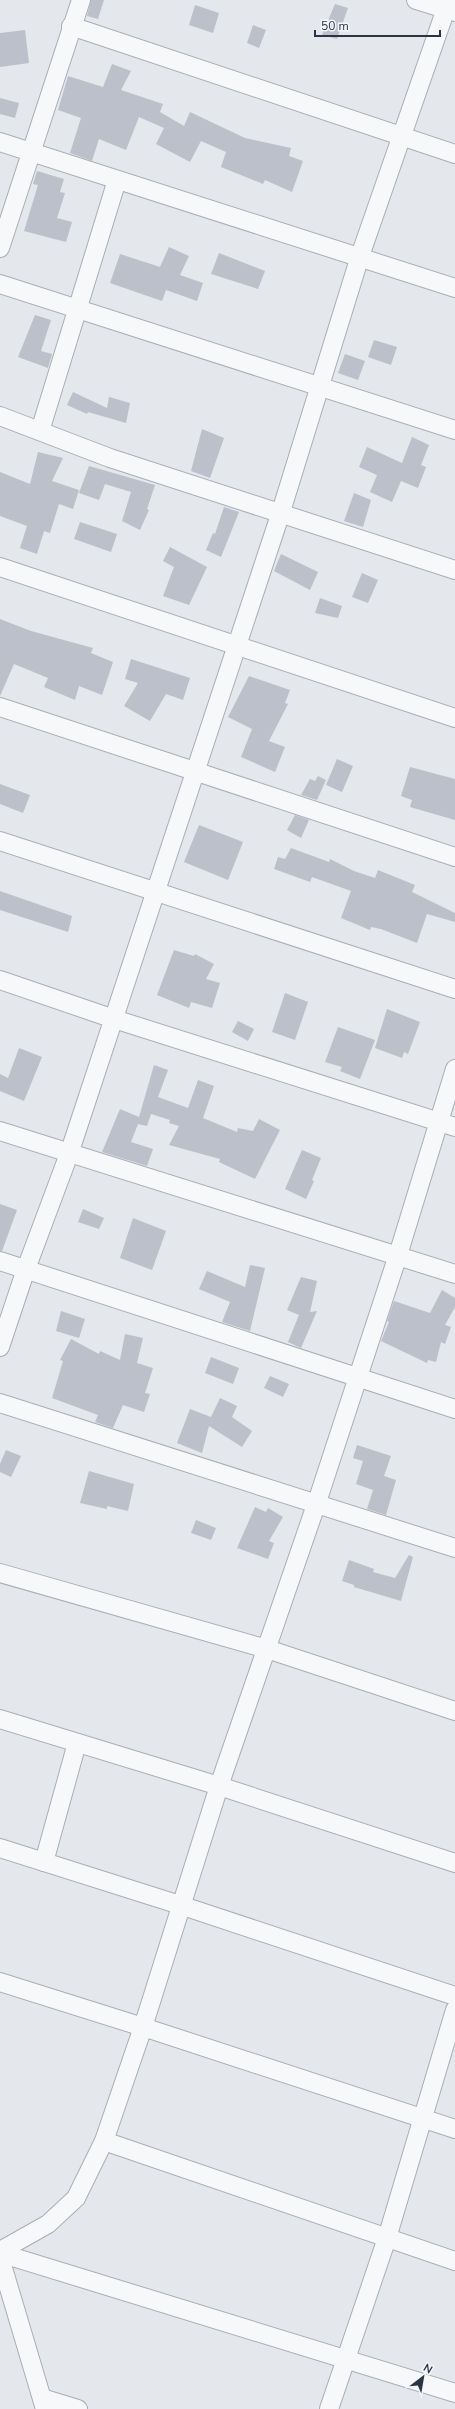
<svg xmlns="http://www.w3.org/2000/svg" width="455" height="2409" font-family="'Nunito Sans',sans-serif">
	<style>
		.building { fill: #bbc0ca }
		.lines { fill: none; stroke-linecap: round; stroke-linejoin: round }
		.minor-casing { stroke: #a9aeb7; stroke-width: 20 }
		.minor { stroke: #f7f8fa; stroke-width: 18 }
	</style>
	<rect width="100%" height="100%" fill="#e4e7ec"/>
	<g class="building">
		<path d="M 91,0 L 104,0 L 98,19 L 87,16 Z"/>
		<path d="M 335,4 L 348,8 L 337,39 L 322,35 Z"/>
		<path d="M 195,5 L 219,13 L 213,33 L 189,25 Z"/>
		<path d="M 253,25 L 266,30 L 259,48 L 247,43 Z"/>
		<path d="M 25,30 L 29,63 L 0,67 L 0,33 Z"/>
		<path d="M 112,64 L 131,71 L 121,90 L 163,104 L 160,112 L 184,126 L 190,112 L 245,138 L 291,148 L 289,156 L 303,161 L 292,192 L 265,180 L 263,184 L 221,167 L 226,152 L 201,141 L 190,162 L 156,144 L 164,128 L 139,117 L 126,150 L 99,139 L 92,161 L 70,153 L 81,118 L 58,110 L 68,76 L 103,87 Z"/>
		<path d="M 0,98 L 19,103 L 15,118 L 0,114 Z"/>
		<path d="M 37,171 L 64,179 L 60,192 L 65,193 L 57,218 L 72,222 L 66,242 L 24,231 L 38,185 L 33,184 Z"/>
		<path d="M 169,247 L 189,256 L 180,275 L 203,283 L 197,301 L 166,290 L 162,301 L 110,283 L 120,254 L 160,267 Z"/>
		<path d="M 219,253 L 265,271 L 258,289 L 211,274 Z"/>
		<path d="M 35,315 L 51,320 L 41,351 L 52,354 L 48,368 L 18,357 Z"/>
		<path d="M 374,340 L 397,347 L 391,365 L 368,357 Z"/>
		<path d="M 345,354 L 365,361 L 358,380 L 338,373 Z"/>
		<path d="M 73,392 L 107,408 L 109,397 L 130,403 L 126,423 L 88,412 L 87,414 L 67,405 Z"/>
		<path d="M 202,429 L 224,438 L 210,478 L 191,471 Z"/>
		<path d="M 412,437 L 429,445 L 421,465 L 426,467 L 418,488 L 401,481 L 392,502 L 370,492 L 377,475 L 359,467 L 367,447 L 402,463 Z"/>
		<path d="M 38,452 L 63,458 L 52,481 L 79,490 L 73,509 L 59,504 L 50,533 L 44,531 L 37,554 L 20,548 L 27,526 L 0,516 L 0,472 L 30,484 Z"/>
		<path d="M 89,466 L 155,485 L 147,509 L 149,510 L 140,530 L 122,521 L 131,492 L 105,484 L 99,500 L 79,493 Z"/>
		<path d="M 354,493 L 371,500 L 363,527 L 344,521 Z"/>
		<path d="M 224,507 L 239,512 L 221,557 L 206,550 L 213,533 L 215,534 Z"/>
		<path d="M 80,522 L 117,534 L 111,552 L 74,539 Z"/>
		<path d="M 170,547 L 207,567 L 189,605 L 163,596 L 174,567 L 163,561 Z"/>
		<path d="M 281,554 L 318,572 L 310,590 L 274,571 Z"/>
		<path d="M 362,573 L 378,580 L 368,603 L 352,597 Z"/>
		<path d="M 320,598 L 342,606 L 338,618 L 315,613 Z"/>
		<path d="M 0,619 L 31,631 L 93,648 L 91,653 L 113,662 L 102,695 L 79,686 L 75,700 L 44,687 L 48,678 L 14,664 L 0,696 Z"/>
		<path d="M 131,659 L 190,678 L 183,700 L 166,694 L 150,721 L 124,706 L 138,683 L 125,679 Z"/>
		<path d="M 249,676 L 290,690 L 285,703 L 288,704 L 269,741 L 285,747 L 275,772 L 241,757 L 252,729 L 228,717 Z"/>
		<path d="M 337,759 L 353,766 L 342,792 L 326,785 Z"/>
		<path d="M 410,767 L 455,779 L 455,820 L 410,807 L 412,800 L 401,796 Z"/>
		<path d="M 318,776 L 326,780 L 317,800 L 301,795 L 310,779 L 315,781 Z"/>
		<path d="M 0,784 L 30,795 L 23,813 L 0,804 Z"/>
		<path d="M 295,815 L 309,820 L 301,838 L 287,830 Z"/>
		<path d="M 199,825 L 243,842 L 228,880 L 184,862 Z"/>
		<path d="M 291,848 L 329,862 L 330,859 L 354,871 L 375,878 L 378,870 L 415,885 L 412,892 L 455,913 L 455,922 L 427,914 L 417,943 L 381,929 L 371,927 L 370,930 L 341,918 L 351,891 L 312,877 L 310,882 L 274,869 L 278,857 L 285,859 Z"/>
		<path d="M 0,891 L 72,916 L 68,932 L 0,910 Z"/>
		<path d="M 174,950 L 194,956 L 195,954 L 214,964 L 206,979 L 220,983 L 212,1008 L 191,1002 L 189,1008 L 157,995 Z"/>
		<path d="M 285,993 L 308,1002 L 295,1040 L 272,1032 Z"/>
		<path d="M 387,1009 L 420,1022 L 408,1054 L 404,1052 L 402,1058 L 375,1048 Z"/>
		<path d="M 238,1021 L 254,1029 L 248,1041 L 232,1032 Z"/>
		<path d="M 338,1027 L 375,1040 L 360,1079 L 340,1071 L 342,1067 L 325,1062 Z"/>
		<path d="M 19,1048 L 42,1057 L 24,1101 L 0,1091 L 0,1074 L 8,1078 Z"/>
		<path d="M 154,1065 L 168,1070 L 158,1097 L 188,1108 L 198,1080 L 214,1086 L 203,1118 L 237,1132 L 238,1128 L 253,1131 L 259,1119 L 280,1130 L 255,1179 L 219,1162 L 220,1159 L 169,1145 L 179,1126 L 169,1123 L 170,1120 L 151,1114 L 147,1126 L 138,1124 L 131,1142 L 153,1149 L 147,1166 L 102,1152 L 120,1109 L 139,1117 Z"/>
		<path d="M 302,1150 L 321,1158 L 312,1180 L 314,1181 L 306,1199 L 285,1189 Z"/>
		<path d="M 0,1204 L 17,1210 L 2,1251 L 0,1251 Z"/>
		<path d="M 83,1209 L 104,1218 L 99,1229 L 78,1222 Z"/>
		<path d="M 133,1218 L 166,1231 L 152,1270 L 120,1258 Z"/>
		<path d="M 250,1265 L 265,1268 L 250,1331 L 222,1322 L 230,1302 L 199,1289 L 207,1271 L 245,1287 Z"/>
		<path d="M 301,1277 L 317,1281 L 310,1312 L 317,1311 L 301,1348 L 288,1342 L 299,1315 L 287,1310 Z"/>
		<path d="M 442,1290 L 455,1298 L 455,1307 L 445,1325 L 451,1327 L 445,1344 L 441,1342 L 436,1362 L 428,1360 L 427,1363 L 381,1341 L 389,1322 L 387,1321 L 394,1301 L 430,1313 Z"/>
		<path d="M 61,1311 L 85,1319 L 79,1338 L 56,1331 Z"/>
		<path d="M 125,1334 L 143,1338 L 137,1363 L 153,1368 L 145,1393 L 150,1394 L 144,1412 L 123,1405 L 113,1428 L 95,1422 L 98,1415 L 52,1398 L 63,1361 L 60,1360 L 71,1339 L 99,1354 L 100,1351 L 120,1360 Z"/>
		<path d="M 211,1357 L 239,1368 L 233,1384 L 205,1373 Z"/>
		<path d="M 270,1376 L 289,1384 L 283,1397 L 264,1388 Z"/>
		<path d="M 220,1398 L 237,1406 L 232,1417 L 252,1431 L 242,1447 L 209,1426 L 202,1453 L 177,1443 L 190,1409 L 211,1417 Z"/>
		<path d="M 357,1445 L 391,1456 L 384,1476 L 396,1480 L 386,1515 L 367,1509 L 373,1490 L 356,1484 L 363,1461 L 353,1458 Z"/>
		<path d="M 6,1450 L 21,1456 L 11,1477 L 0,1472 L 0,1464 Z"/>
		<path d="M 89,1471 L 134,1484 L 128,1511 L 107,1506 L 107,1509 L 80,1503 Z"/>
		<path d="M 255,1507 L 266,1512 L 268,1508 L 283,1517 L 269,1541 L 274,1543 L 268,1559 L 237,1548 Z"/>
		<path d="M 196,1520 L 216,1528 L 211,1540 L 191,1533 Z"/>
		<path d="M 409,1555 L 413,1557 L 401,1601 L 354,1587 L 354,1585 L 342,1581 L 349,1560 L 374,1569 L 373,1572 L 395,1578 Z"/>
	</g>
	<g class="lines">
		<g class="minor-casing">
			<g id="minor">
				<path d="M 416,0 L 455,12"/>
				<path d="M 71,26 L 455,154"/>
				<path d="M 0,142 L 455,288"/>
				<path d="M 0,248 L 81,0"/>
				<path d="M 0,284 L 455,430"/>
				<path d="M 0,416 L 110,458 L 455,570"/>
				<path d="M 40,431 L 117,180"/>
				<path d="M 0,567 L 455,718"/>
				<path d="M 0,707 L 455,857"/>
				<path d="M 0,841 L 455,989"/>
				<path d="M 0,980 L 114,1019 L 455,1127"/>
				<path d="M 0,1131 L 455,1274"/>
				<path d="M 0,1261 L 455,1409"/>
				<path d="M 0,1347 L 26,1269 L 69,1154 L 280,515 L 360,256 L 449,0"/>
				<path d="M 0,1403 L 455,1548"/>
				<path d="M 0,1573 L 267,1649 L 455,1711"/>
				<path d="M 0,1719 L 219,1786 L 455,1863"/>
				<path d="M 0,1848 L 180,1905 L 455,1996"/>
				<path d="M 44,1862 L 77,1743"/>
				<path d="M 0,1982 L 143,2027 L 455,2129"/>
				<path d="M 104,2141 L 455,2261"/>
				<path d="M 0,2251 L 48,2224 L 76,2198 L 104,2141 L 143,2027 L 219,1786 L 317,1502 L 398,1255 L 455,1069"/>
				<path d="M 0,2253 L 455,2393"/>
				<path d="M 0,2258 L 45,2409"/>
				<path d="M 42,2398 L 78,2409"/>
				<path d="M 329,2409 L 387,2238 L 455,2010"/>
			</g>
		</g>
		<use href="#minor" class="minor"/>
	</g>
	<g transform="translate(423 2377) rotate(31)" stroke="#f4f6f9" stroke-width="3" paint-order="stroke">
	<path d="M0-3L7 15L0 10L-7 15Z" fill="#2b3445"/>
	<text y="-6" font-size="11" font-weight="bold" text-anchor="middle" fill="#2b3445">N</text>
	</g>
	<path d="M315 30v6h125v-6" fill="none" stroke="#2b3445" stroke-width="2"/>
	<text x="321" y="30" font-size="12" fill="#2b3445" stroke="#f4f6f9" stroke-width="3" paint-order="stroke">50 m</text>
</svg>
